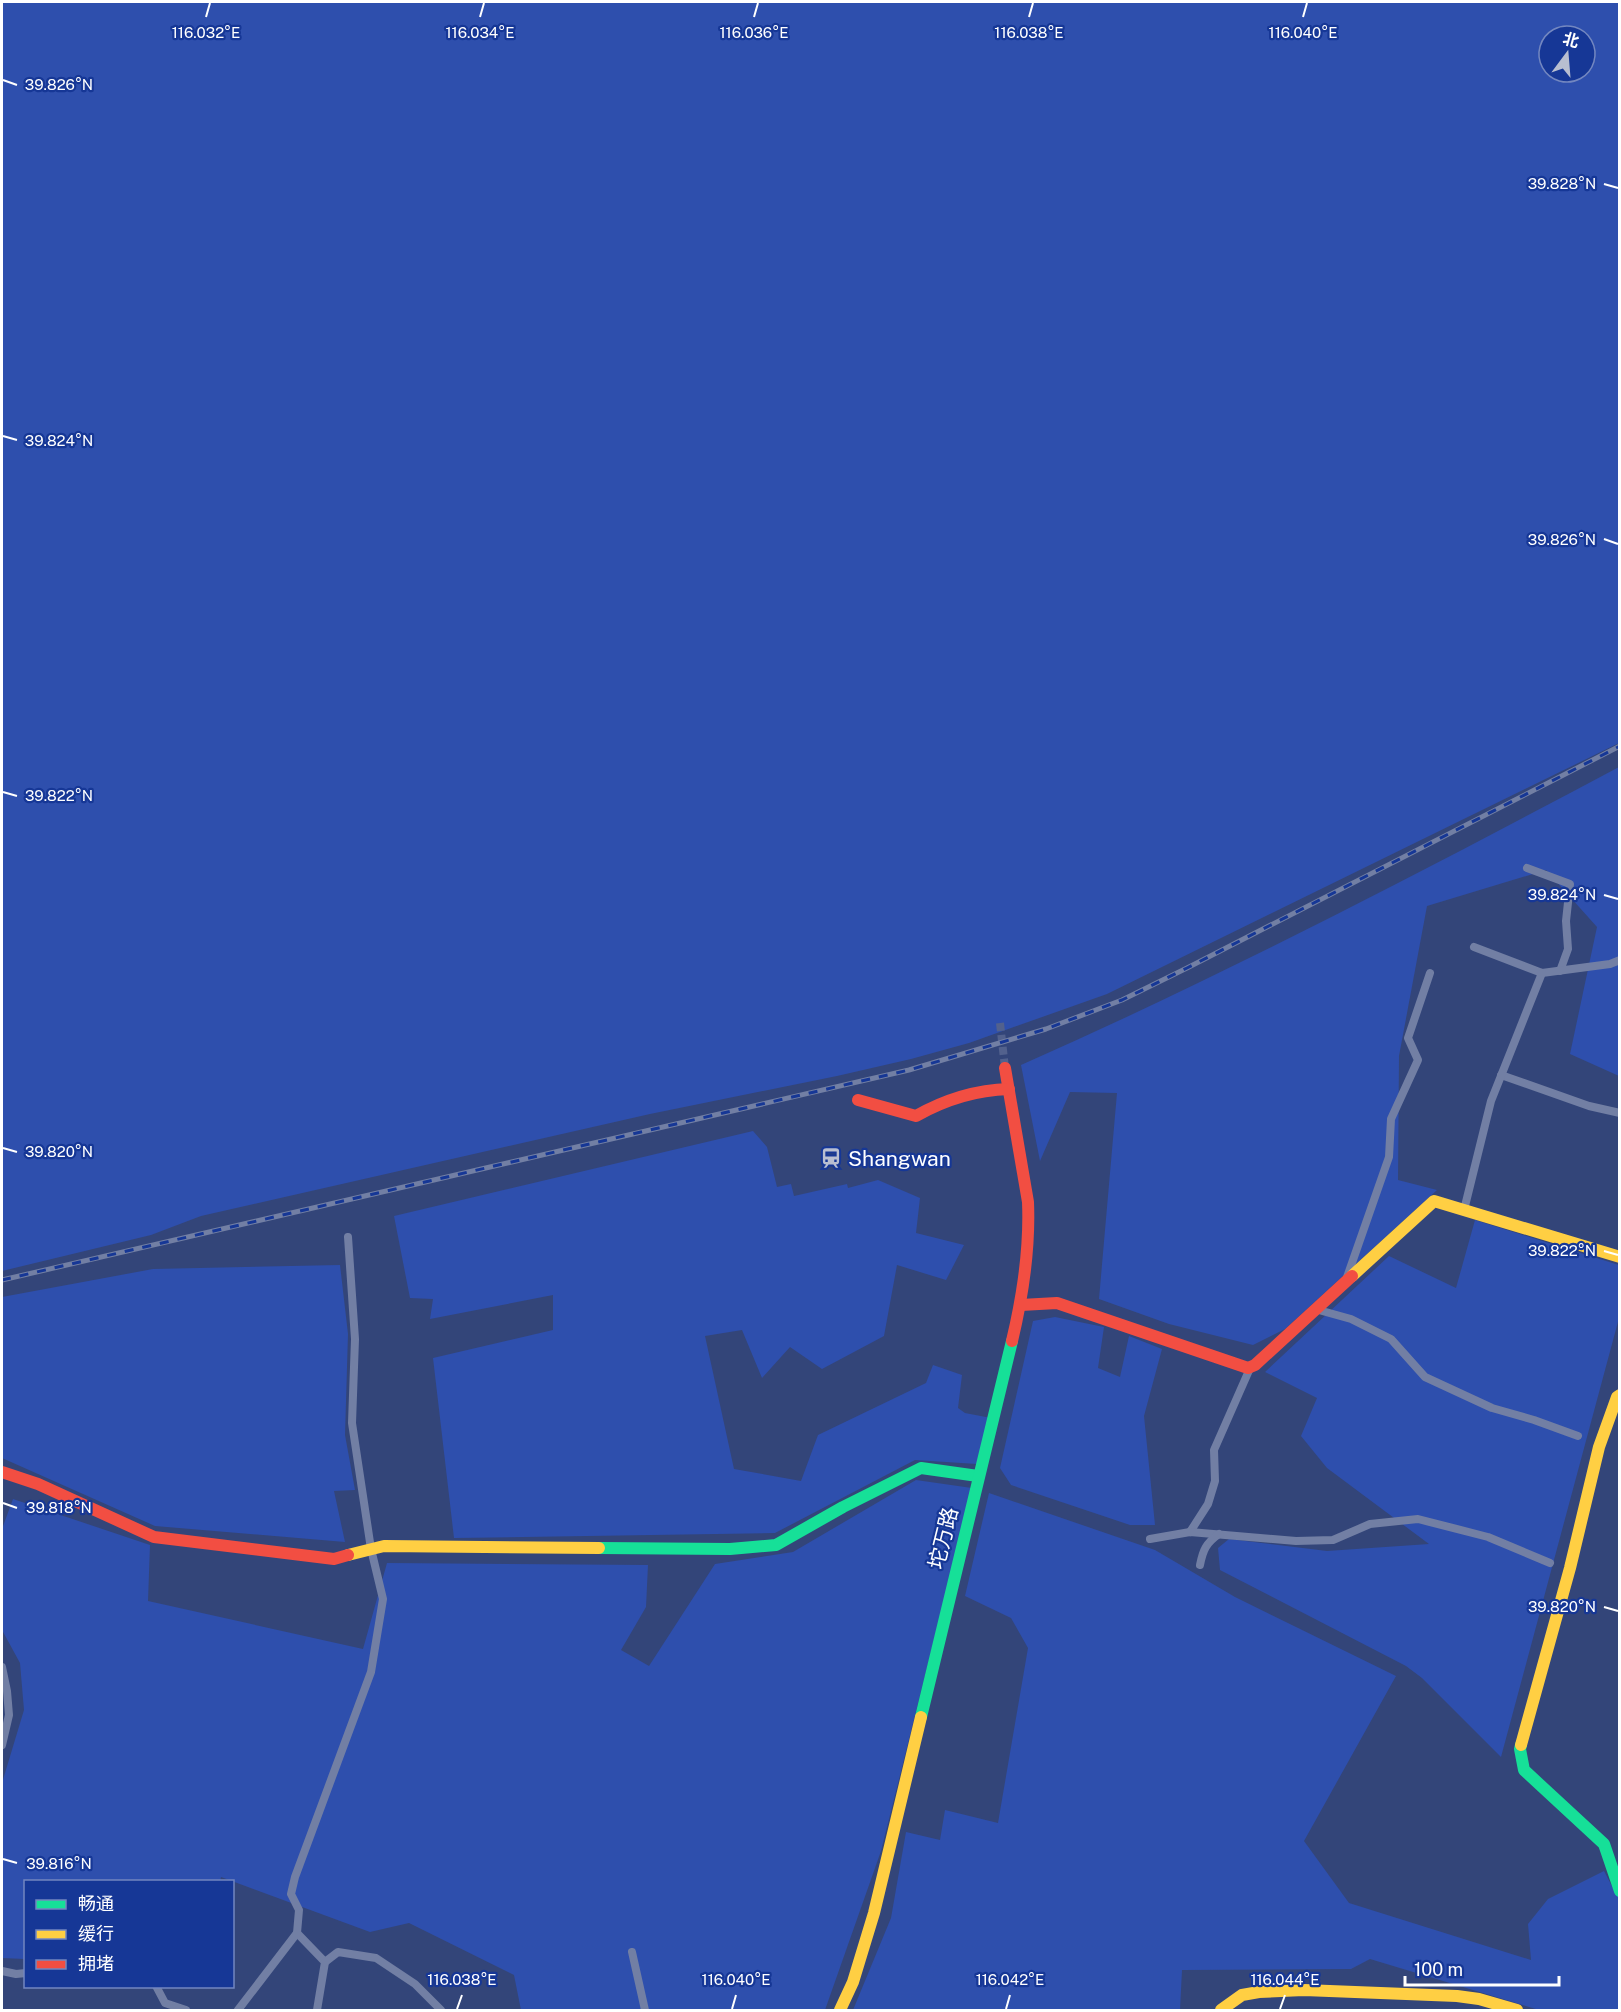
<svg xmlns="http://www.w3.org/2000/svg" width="1621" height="2012" font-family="'Public Sans','Noto Sans SC',sans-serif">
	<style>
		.green { fill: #2e4fad; fill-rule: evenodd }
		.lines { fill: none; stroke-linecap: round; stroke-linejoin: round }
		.street-tunnel { stroke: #52618d; stroke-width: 8; stroke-dasharray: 8 4; stroke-linecap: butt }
		.street { stroke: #727fa4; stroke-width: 8 }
		.fast { stroke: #16e098; stroke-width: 12 }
		.slow { stroke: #ffcf43; stroke-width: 12 }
		.jam { stroke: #f24e42; stroke-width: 12 }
		.rail-casing { stroke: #727fa4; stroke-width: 5 }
		.rail { stroke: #163796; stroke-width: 3; stroke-dasharray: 9; stroke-linecap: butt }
		.ticks { fill: none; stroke: #fff; stroke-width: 2 }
		.labels { text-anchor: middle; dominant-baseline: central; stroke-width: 4.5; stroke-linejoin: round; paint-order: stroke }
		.poi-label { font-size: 21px; fill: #fff; stroke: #163796; text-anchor: start }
		.street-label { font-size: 21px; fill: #fff; stroke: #163796 }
		.ticks-label { font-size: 15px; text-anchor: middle; fill: #fff; stroke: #163796; stroke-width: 4.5; stroke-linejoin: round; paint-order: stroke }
	</style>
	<rect width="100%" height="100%" fill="#334579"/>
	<g class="green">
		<path d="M 2,2 L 1619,2 L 1619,743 L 1107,994 L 969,1043 L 911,1059 L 837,1076 L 650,1114 L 201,1216 L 151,1235 L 2,1271 ZM 1549,36 L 1585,36 L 1585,72 L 1549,72 Z"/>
		<path d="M 1619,767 L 1619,1076 L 1570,1054 L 1597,927 L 1546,870 L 1427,906 L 1399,1056 L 1398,1180 L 1437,1190 L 1285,1329 L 1253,1345 L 1169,1324 L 1099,1299 L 1117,1093 L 1070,1092 L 1040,1161 L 1021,1065 C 1225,975 1423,871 1619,767 Z"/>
		<path d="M 753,1131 L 767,1147 L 777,1187 L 791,1184 L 794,1196 L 847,1184 L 848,1188 L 878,1180 L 920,1198 L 916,1233 L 964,1245 L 946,1280 L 897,1265 L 884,1336 L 822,1369 L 790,1347 L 762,1378 L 742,1330 L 705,1336 L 734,1469 L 801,1481 L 818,1435 L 926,1383 L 933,1365 L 962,1375 L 958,1408 L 965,1413 L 991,1418 L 977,1464 L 915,1460 L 775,1533 L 454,1538 L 433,1358 L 553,1330 L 553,1295 L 430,1319 L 433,1299 L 410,1298 L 394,1216 Z"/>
		<path d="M 1475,1220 L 1619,1265 L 1619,1318 L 1501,1757 L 1422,1678 L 1406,1666 L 1220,1570 L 1218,1548 L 1229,1539 L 1327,1551 L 1429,1544 L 1327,1468 L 1301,1436 L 1317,1398 L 1265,1372 L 1389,1256 L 1456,1288 Z"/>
		<path d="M 340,1265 L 348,1334 L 345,1435 L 355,1490 L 334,1491 L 345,1542 L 155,1526 L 2,1458 L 2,1297 L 153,1269 Z"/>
		<path d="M 1055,1317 L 1104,1327 L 1098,1368 L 1120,1377 L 1129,1336 L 1162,1349 L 1144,1416 L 1155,1525 L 1130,1525 L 1011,1485 L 1000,1468 L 1033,1321 Z"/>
		<path d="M 916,1480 L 972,1488 L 881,1851 L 825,2010 L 521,2010 L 514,1975 L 409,1923 L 370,1932 L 221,1877 L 220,1882 L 26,1882 L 25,1959 L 2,1958 L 2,1783 L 24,1710 L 20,1663 L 2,1630 L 2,1529 L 13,1499 L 150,1545 L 148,1601 L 363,1649 L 387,1563 L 648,1565 L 646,1607 L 621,1650 L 649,1666 L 715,1564 L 793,1552 Z"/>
		<path d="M 989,1493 L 1155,1550 L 1235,1597 L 1396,1676 L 1304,1841 L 1349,1903 L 1531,1960 L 1528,1924 L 1548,1899 L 1604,1871 L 1614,1890 L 1619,1897 L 1619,2010 L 1539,2010 L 1370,1959 L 1351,1969 L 1182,1970 L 1180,2010 L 853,2010 L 891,1918 L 906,1832 L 940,1840 L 945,1810 L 998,1823 L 1028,1648 L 1011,1618 L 965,1596 Z"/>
	</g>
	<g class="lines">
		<path class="street-tunnel" d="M 1000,1023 L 1005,1068"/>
		<g class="street">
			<path d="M 1527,868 L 1570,884 L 1566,921 L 1568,949 L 1560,971"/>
			<path d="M 1474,947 L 1542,973 L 1610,964 L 1620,960"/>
			<path d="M 1501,1075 L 1589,1106 L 1620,1113"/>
			<path d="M 1464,1210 L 1491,1101 L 1542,973"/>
			<path d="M 1346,1280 L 1389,1157 L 1391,1119 L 1418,1060 L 1408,1038 L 1430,973"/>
			<path d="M 1315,1309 L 1351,1319 L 1391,1339 L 1425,1377 L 1492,1408 L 1534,1420 L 1578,1436"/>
			<path d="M 1190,1532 L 1208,1504 L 1215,1481 L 1214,1450 L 1251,1366"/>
			<path d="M 1150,1539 L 1190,1532 L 1296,1541 L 1333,1540 L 1370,1524 L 1418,1519 L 1488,1537 L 1550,1563"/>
			<path d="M 1200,1565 C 1203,1550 1206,1543 1219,1534"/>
			<path d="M 2,1667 L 7,1691 L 9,1715 L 2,1745"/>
			<path d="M 297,1933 L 325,1962 L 317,2010"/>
			<path d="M 632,1952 L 645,2010"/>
			<path d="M 325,1962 L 338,1952 L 376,1958 L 415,1984 L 441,2010"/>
			<path d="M 2,1971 L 16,1974 L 26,1973"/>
			<path d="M 156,1986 L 165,2003 L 186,2010"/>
			<path d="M 238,2010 L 297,1933 L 299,1910 L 291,1894 L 295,1877 L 371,1672 L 383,1599 L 371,1549 L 352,1423 L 355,1339 L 348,1237"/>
		</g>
		<g class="fast">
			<path d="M 599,1548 L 730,1549 L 776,1545 L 843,1507 L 921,1468 L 978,1476"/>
			<path d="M 921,1717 L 1012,1341"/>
			<path d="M 1521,1745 L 1520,1749 L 1524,1770 L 1604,1844 L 1620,1891"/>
		</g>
		<g class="slow">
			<path d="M 1352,1276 L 1434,1201 L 1620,1257"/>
			<path d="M 348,1555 L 384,1546 L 599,1548"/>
			<path d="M 1521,1745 L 1570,1568 L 1599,1447 L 1617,1397 L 1620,1395"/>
			<path d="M 840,2010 L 853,1982 L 874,1913 L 921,1717"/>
			<path d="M 1221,2010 L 1242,1995 L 1259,1992 L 1304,1990 L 1457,1996 L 1479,1999 L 1517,2010"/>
		</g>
		<g class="jam">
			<path d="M 1005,1068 L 1028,1202 C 1030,1250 1023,1295 1012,1341"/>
			<path d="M 858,1100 L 916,1116 C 946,1099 975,1090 1009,1089"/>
			<path d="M 1021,1305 L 1057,1303 L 1248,1368 L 1255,1365 L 1352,1276"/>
			<path d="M 2,1472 L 38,1484 L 154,1537 L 334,1559 L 348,1555"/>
		</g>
		<g class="rail-casing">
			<path id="rail" d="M 2,1280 L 909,1070 L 1046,1029 L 1122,1000 L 1187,968 L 1620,746"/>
		</g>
		<use href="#rail" class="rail"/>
	</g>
	<path class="ticks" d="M 206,17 L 210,3M 480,17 L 484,3M 754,17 L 758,3M 1029,17 L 1033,3M 1303,17 L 1307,3M 3,80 L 17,85M 1604,184 L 1618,188M 3,436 L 17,440M 1604,539 L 1618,544M 3,792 L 17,796M 1604,895 L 1618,899M 3,1148 L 17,1152M 1604,1251 L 1618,1255M 3,1503 L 17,1508M 1604,1607 L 1618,1611M 3,1859 L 17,1863M 457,2009 L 462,1995M 732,2009 L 736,1995M 1006,2009 L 1010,1995M 1280,2009 L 1285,1995"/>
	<defs>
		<g id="station-bare" transform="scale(1.62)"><path d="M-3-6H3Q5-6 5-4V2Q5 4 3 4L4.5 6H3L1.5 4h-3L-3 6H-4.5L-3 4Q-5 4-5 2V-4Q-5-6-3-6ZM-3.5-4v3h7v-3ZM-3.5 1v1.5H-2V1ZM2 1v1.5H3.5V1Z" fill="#b8bed0" stroke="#163796" stroke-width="2.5" paint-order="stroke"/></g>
	</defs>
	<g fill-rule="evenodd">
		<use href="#station-bare" x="831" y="1158"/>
	</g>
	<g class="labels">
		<g class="poi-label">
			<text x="848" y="1158">Shangwan</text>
		</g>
		<g class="street-label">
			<text transform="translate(943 1538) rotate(-76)">坨万路</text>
		</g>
	</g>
	<g class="ticks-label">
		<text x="206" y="38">116.032°E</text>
		<text x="480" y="38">116.034°E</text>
		<text x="754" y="38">116.036°E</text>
		<text x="1029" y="38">116.038°E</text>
		<text x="1303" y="38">116.040°E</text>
		<text x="59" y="90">39.826°N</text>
		<text x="1562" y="189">39.828°N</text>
		<text x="59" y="446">39.824°N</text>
		<text x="1562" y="545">39.826°N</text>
		<text x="59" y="801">39.822°N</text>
		<text x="1562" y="900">39.824°N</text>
		<text x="59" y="1157">39.820°N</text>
		<text x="1562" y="1256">39.822°N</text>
		<text x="59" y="1513">39.818°N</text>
		<text x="1562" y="1612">39.820°N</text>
		<text x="59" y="1869">39.816°N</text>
		<text x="462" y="1985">116.038°E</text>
		<text x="736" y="1985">116.040°E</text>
		<text x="1010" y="1985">116.042°E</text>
		<text x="1285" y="1985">116.044°E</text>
	</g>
	<rect width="1621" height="2012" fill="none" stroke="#ffffff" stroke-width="6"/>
	<rect x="24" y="1880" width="210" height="108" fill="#163796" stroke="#7387c0" stroke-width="1.5"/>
	<rect x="36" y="1900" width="30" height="9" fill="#16e098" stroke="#7387c0" stroke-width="1.5"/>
	<text x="78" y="1910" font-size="18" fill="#ffffff">畅通</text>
	<rect x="36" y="1930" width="30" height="9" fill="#ffcf43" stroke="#7387c0" stroke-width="1.5"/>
	<text x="78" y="1940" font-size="18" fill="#ffffff">缓行</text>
	<rect x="36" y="1960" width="30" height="9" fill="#f24e42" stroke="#7387c0" stroke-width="1.5"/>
	<text x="78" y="1970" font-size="18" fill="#ffffff">拥堵</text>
	<g transform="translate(1567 54) rotate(16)"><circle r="28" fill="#163796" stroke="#7387c0" stroke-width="1.5"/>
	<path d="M0-4.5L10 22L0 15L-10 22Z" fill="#b8bed0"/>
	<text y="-9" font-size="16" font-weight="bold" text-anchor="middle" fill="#ffffff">北</text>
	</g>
	<path d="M1405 1976v9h154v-9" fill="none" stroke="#ffffff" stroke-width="3"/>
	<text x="1414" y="1976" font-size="18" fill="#ffffff" stroke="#163796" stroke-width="4.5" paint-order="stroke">100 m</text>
</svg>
